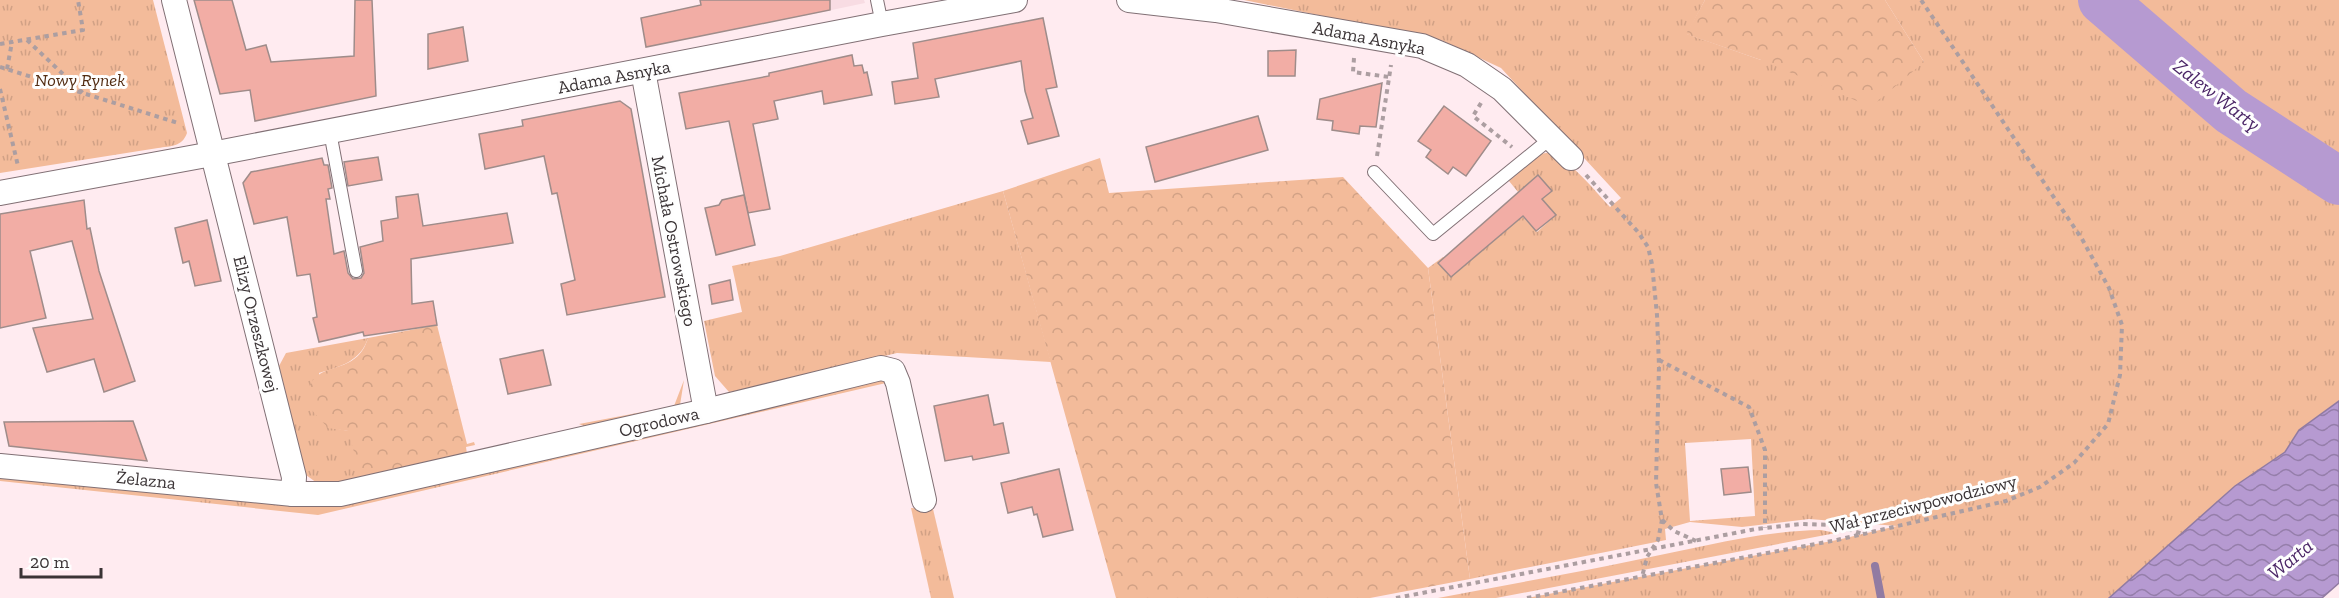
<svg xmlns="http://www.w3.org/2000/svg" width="2339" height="598" font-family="'Zilla Slab',serif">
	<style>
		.built { fill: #f8dce3 }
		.grass { fill: url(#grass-tufts); fill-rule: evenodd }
		.forest { fill: url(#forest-crowns) }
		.water { fill: url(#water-waves); stroke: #917ba2; stroke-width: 1.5 }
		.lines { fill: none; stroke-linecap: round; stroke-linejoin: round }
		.stream { stroke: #917ba2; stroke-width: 8 }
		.river { stroke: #b69ad1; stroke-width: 48 }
		.building { fill: #f2ada5; stroke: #9f8c8a; stroke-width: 1.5 }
		.service-casing { stroke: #817075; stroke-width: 14 }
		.minor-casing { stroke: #817075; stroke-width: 26 }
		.path { stroke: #ac9ea1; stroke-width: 4; stroke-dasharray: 4.5 4.5; stroke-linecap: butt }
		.service { stroke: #fff; stroke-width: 12 }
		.minor { stroke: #fff; stroke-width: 24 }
		.labels { text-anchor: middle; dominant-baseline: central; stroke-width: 6; stroke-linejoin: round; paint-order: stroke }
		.street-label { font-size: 18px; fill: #3a3335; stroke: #fefefe }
		.park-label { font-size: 18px; font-style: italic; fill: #522c12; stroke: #fefefe }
		.water-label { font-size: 20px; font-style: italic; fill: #4b2667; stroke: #fefefe }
	</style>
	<defs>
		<pattern id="grass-tufts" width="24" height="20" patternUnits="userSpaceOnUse" patternTransform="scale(1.5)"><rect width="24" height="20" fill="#f3bb9a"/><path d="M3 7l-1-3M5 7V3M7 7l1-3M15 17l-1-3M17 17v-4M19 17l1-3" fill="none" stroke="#d1a185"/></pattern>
		<pattern id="forest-crowns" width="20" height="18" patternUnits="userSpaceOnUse" patternTransform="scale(1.5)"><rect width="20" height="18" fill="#f3bb9a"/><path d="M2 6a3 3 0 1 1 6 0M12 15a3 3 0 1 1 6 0" fill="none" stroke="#d1a185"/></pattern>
		<pattern id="water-waves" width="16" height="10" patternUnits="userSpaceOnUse" patternTransform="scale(1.5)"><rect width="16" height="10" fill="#b69ad1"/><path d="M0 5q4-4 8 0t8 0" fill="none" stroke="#957eaa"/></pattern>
	</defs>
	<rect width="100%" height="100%" fill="#ffebf0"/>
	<path class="built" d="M 799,0 L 864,0 L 865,3 L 803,16 Z"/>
	<g class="grass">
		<path d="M 0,0 L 153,0 L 187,133 C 182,147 171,146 158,148 L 0,173 Z"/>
		<path d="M 1244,0 L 1705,0 L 1687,34 L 1761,60 L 1924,62 L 1885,0 L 2339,0 L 2339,401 L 2299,430 L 2285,452 L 2235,486 L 2109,598 L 1527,598 L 1837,540 L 1897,526 L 1809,519 L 1742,527 L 1690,522 L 1665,529 L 1666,540 L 1470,579 L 1428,268 L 1443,257 L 1450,262 L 1522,216 L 1537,232 L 1556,215 L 1542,199 L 1551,191 L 1538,175 L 1518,192 L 1509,181 C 1519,173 1530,159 1542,154 C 1560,146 1597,194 1610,207 L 1621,198 L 1501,68 L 1441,40 ZM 1751,439 L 1755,516 L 1690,521 L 1685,443 Z"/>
		<path d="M 1003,191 L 1051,362 L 897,353 L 746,389 L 729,392 L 715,376 L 704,321 L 742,312 L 732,266 L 780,256 Z"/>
		<path d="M 368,338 C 361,361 340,367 319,373 L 328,427 L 467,454 L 340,487 L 317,483 L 306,475 L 279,366 L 286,353 Z"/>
		<path d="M 884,376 L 886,383 L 318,515 L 0,481 L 0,473 L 308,505 Z"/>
		<path d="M 684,380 L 680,405 L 589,428 L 579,424 L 674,406 Z"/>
		<path d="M 911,508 L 933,509 L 954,598 L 931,598 Z"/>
		<path d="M 1821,530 L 1836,533 L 1496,598 L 1438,598 C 1504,585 1571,574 1636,560 C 1698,548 1759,531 1821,530 Z"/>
	</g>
	<g class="forest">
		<path d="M 1705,0 L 1885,0 L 1924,62 L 1871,107 L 1761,60 L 1686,34 Z"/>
		<path d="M 1100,158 L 1109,193 L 1343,177 L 1428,268 L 1470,579 L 1370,598 L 1116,598 L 1003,191 Z"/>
		<path d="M 437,325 L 467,444 L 474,442 L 475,445 L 466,447 L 467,454 L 361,476 L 348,431 L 328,428 L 309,407 C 309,400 308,390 311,384 C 322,361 357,375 368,338 Z"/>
	</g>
	<path class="water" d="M 2339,401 L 2339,583 L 2322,598 L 2109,598 L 2235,486 L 2285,452 L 2299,430 Z"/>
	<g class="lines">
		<path class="stream" d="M 1875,566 L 1881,598"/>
		<path class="river" d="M 2102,0 L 2231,111 L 2339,181"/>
	</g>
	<g class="building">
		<path d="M 194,0 L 232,0 L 246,50 L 266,45 L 271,62 L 354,56 L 355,0 L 372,0 L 376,96 L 255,121 L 250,90 L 220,94 Z"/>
		<path d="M 700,0 L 830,0 L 830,10 L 646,47 L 641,18 L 701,5 Z"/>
		<path d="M 1043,18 L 1057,87 L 1046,89 L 1059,136 L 1028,144 L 1021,121 L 1033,118 L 1025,91 L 1021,61 L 935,79 L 939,97 L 895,104 L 892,82 L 918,78 L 913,43 Z"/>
		<path d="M 463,27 L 468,61 L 428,69 L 428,34 Z"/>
		<path d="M 1296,50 L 1295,76 L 1268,76 L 1268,51 Z"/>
		<path d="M 852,55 L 854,66 L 862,65 L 864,73 L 867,72 L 872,95 L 824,104 L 822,91 L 774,101 L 778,119 L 753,124 L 770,209 L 748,213 L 729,121 L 686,129 L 679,93 L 769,76 L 769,73 Z"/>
		<path d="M 1382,83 L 1376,127 L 1360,126 L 1359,134 L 1332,130 L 1333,121 L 1317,119 L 1320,99 Z"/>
		<path d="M 620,101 L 631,109 L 665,297 L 567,315 L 561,284 L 575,280 L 557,193 L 552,194 L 544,156 L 485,169 L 479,134 L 523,126 L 522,120 Z"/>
		<path d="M 1444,106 L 1491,141 L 1466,176 L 1453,167 L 1448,174 L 1426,157 L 1431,150 L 1418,141 Z"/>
		<path d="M 1258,116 L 1268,150 L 1155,182 L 1146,147 Z"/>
		<path d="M 378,157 L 382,180 L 348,186 L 344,162 Z"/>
		<path d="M 322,158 L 324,165 L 328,165 L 332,188 L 328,189 L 330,199 L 326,199 L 334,254 L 344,251 L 348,273 L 353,279 L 361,278 L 364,273 L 360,247 L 383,241 L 381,221 L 398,218 L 396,197 L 418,194 L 423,226 L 507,213 L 513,243 L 411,259 L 412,304 L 433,301 L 437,325 L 364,336 L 363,332 L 319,342 L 313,318 L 317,317 L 310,274 L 297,276 L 287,217 L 254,224 L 243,183 L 251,172 Z"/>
		<path d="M 1538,175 L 1552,191 L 1542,199 L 1556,215 L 1536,231 L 1523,216 L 1451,277 L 1438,263 Z"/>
		<path d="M 744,195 L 755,245 L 716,255 L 705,208 L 719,205 L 722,200 Z"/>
		<path d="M 84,200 L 87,229 L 90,228 L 99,271 L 135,381 L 104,392 L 94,359 L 47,372 L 33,328 L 93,319 L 72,241 L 30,251 L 46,318 L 0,328 L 0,214 Z"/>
		<path d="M 207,220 L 221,281 L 195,286 L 189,261 L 183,263 L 175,228 Z"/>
		<path d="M 730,280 L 733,300 L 712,304 L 709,285 Z"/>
		<path d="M 543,350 L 551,385 L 508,394 L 500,359 Z"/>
		<path d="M 988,395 L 994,425 L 1003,423 L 1009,453 L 973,460 L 972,456 L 945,461 L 934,406 Z"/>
		<path d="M 133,421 L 147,461 L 9,446 L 4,422 Z"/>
		<path d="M 1748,467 L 1751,492 L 1724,495 L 1721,469 Z"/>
		<path d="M 1059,469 L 1073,530 L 1043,537 L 1037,514 L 1034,515 L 1032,507 L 1008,513 L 1001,483 Z"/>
	</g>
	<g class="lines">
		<g class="service-casing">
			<g id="service">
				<path d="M 877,0 L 882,24"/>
				<path d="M 330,132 L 356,271"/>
				<path d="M 1374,172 L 1433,234 L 1551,138"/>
			</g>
		</g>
		<g class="minor-casing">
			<g id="minor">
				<path d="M 174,0 L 294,477 L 293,494"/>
				<path d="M 1129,0 L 1216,10 L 1422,46 L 1467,65 L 1502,89 L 1571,158"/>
				<path d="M 643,71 L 706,411"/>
				<path d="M 0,193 L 212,154 L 882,24 L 1015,0"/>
				<path d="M 0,466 L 293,494 L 340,494 L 706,411 L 881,368 L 893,371 L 898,383 L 924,500"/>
			</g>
		</g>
		<g class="path">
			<path d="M 27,40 L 83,93"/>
			<path d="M 0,44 L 83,30 L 78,0"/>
			<path d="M 1354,58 L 1353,72 L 1389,77"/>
			<path d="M 0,67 L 178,123"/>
			<path d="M 7,69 L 12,42"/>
			<path d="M 0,89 L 18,166"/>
			<path d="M 1481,103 L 1473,116 L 1512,147"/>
			<path d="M 1377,156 L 1391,65"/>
			<path d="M 1586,175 L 1638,232 L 1648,247 L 1652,264 L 1657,315 L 1659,366 L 1656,483 L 1662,520 L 1658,540 L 1647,557 L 1642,577"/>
			<path d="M 1659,360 L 1749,407 L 1765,450 L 1765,528"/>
			<path d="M 1662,520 L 1674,531 L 1696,541"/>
			<path d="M 1396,598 L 1756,529 L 1801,524 L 1835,525 L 1863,534"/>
			<path d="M 1527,598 L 1837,540 L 2006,501 L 2040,487 L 2074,463 L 2108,424 L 2120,375 L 2122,325 L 2109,288 L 2082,239 L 1921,0"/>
		</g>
		<use href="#service" class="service"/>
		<use href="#minor" class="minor"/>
	</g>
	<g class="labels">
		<g class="street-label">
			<text transform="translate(1369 38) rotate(11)">Adama Asnyka</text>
			<text transform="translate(614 77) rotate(-11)">Adama Asnyka</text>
			<text transform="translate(674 241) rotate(79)">Michała Ostrowskiego</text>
			<text transform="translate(256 324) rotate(76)">Elizy Orzeszkowej</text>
			<text transform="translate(659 422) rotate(-13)">Ogrodowa</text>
			<text transform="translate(146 480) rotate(6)">Żelazna</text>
			<text transform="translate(1923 504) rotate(-14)">Wał przeciwpowodziowy</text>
		</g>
		<g class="park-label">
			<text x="80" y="80">Nowy Rynek</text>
		</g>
		<g class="water-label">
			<text transform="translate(2217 95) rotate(38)">Zalew Warty</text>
			<text transform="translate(2290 559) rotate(-39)">Warta</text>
		</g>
	</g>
	<path d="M21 568v9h80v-9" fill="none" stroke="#3a3335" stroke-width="3"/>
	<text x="30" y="568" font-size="18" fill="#3a3335" stroke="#fefefe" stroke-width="4.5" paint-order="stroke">20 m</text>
</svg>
